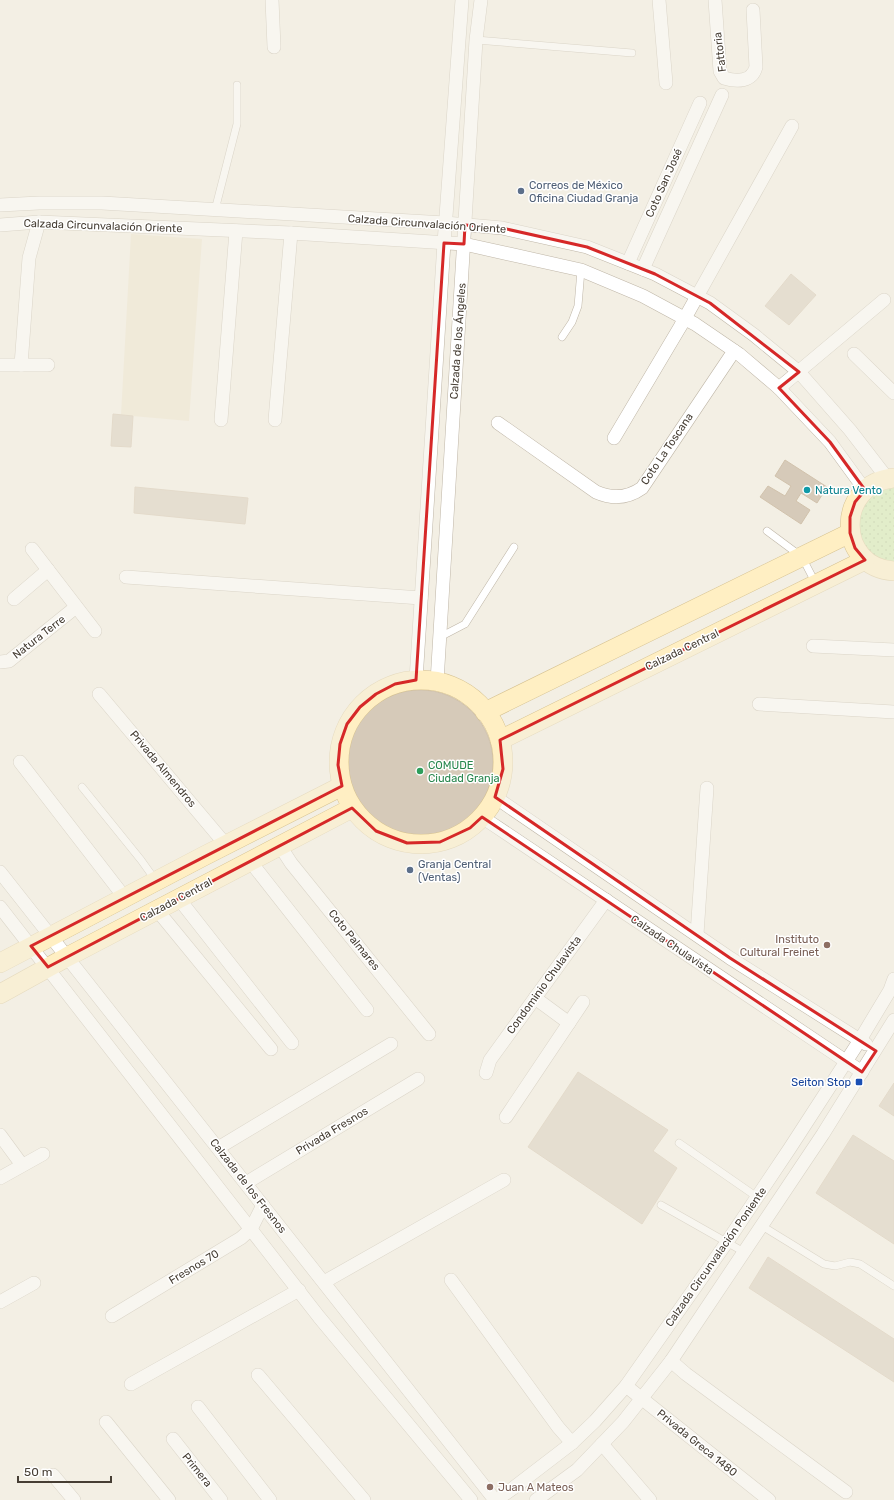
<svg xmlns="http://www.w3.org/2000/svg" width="894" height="1500" font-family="Rubik,sans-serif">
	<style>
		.education { fill: #eee4cd }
		.grass { fill: url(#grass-dots) }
		.building { fill: #d6cab9; stroke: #d1c2ac }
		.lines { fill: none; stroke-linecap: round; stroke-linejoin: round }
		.lane-casing { stroke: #bfb6a7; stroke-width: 8 }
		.street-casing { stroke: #bfb6a7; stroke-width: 14 }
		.secondary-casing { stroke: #d6c291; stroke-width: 20 }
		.lane { stroke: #fff; stroke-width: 7 }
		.street { stroke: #fff; stroke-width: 13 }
		.secondary { stroke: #ffefc3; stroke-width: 19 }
		.marked { fill: none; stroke: #d62828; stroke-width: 3; stroke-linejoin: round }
		.service-dot { fill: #5c6f8a; stroke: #fff; stroke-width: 1.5 }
		.culture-dot { fill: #0f9aa8; stroke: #fff; stroke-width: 1.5 }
		.leisure-dot { fill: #2e9e5b; stroke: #fff; stroke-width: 1.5 }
		.education-dot { fill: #8d6e63; stroke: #fff; stroke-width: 1.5 }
		.transit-dot { fill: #1a4fb4; stroke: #fff; stroke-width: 1.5 }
		.labels { text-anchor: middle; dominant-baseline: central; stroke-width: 3; stroke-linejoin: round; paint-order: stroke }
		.street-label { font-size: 11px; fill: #463e34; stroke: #fff }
		.service-label { font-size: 11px; fill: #4e5e75; stroke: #fff; text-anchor: start }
		.culture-label { font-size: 11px; fill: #0d838f; stroke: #fff; text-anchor: start }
		.leisure-label { font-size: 11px; fill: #27864d; stroke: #fff; text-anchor: start }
		.education-label { font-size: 11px; fill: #785e54; stroke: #fff; text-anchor: end }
		.transit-label { font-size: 11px; fill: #164399; stroke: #fff; text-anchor: end }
	</style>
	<defs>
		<pattern id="grass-dots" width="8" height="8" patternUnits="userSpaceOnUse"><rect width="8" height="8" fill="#cfebaa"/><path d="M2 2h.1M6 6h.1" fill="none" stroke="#b3cb93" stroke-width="1.8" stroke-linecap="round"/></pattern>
	</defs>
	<rect width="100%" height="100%" fill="#f3efe4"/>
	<path class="education" d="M 131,234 L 202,239 L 189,421 L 121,415 Z"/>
	<path class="grass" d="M 894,487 L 894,562 L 882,560 L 872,554 L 864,545 L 859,534 L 860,511 L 866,500 L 875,493 Z"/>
	<g class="building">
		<path d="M 791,274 L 816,295 L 789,325 L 765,306 Z"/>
		<path d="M 113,414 L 133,416 L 131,447 L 111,446 Z"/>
		<path d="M 785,460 L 827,487 L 817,503 L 801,493 L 796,501 L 810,510 L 801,524 L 760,497 L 768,486 L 785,496 L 791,486 L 775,476 Z"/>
		<path d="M 135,487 L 248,498 L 245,524 L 134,513 Z"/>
		<circle cx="420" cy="763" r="73"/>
		<path d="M 578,1072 L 668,1130 L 653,1151 L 677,1168 L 642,1224 L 528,1147 Z"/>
		<path d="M 894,1083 L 894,1116 L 879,1106 Z"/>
		<path d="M 853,1135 L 894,1161 L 894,1244 L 816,1193 Z"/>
		<path d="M 768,1257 L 894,1339 L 894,1382 L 749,1288 Z"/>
	</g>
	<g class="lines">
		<g class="lane-casing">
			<g id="lane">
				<path d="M 476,40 L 632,53"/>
				<path d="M 215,210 L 237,124 L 237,85"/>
				<path d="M 562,337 L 572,322 L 578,306 L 581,270"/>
				<path d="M 767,531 L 802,557 L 816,584"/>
				<path d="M 440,637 L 465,624 L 514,547"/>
				<path d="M 82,787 L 141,860 L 156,881"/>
				<path d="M 679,1143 L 757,1197"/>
				<path d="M 661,1205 L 744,1252"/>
				<path d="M 762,1226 L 824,1264 L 835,1266 L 850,1262 L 860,1264 L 894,1286"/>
			</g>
		</g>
		<g class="street-casing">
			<g id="street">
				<path d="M 272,0 L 274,47"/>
				<path d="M 659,0 L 666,83"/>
				<path d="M 715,0 L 720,71 L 724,78 C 737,82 752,82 756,67 L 753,10"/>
				<path d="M 0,205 L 39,203 L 102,203 L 445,223 L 502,228 L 587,247 L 655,274 L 710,303 L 754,335 L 799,372 L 850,430 L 887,478"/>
				<path d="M 0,225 L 39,222 L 291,233 L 464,244 L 581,270 L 643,296 L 695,324 L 739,354 L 779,388 L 830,442 L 865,490"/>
				<path d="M 628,263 L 700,103"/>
				<path d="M 643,269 L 722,95"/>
				<path d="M 854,354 L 894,393"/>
				<path d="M 0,365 L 48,365"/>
				<path d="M 21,365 L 29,258 L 39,222"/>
				<path d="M 779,388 L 884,300"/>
				<path d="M 221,420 L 236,231"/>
				<path d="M 275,420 L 291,233"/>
				<path d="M 498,423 L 596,492 C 612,499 628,498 642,488 L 734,351"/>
				<path d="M 614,438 L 680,327 L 792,126"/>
				<path d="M 32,549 L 95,631"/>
				<path d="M 126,577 L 421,598"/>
				<path d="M 14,599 L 48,570"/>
				<path d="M 813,646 L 894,650"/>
				<path d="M 0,662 L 9,661 L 76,607"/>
				<path d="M 416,680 L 444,243 L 462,0"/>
				<path d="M 437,682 L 476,40 L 481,0"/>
				<path d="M 99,694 L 226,845"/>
				<path d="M 759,704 L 894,712"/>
				<path d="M 20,762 L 125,898"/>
				<path d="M 495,797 L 730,958 L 866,1044"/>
				<path d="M 482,817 L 862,1072"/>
				<path d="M 280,846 L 291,863 L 429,1034"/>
				<path d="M 250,861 L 367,1010"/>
				<path d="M 0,872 L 495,1500"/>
				<path d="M 179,899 L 292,1043"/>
				<path d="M 0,907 L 319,1317 L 471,1500"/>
				<path d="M 157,910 L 271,1049"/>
				<path d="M 697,934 L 707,788"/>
				<path d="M 535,998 L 569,1023"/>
				<path d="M 486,1073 L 490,1060 L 606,900"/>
				<path d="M 506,1117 L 583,1002"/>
				<path d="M 0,1135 L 22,1165"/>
				<path d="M 218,1148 L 391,1044"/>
				<path d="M 0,1178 L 43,1154"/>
				<path d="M 246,1183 L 418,1079"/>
				<path d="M 451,1280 L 558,1427 L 572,1443"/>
				<path d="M 324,1282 L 504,1180"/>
				<path d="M 0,1302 L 34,1283"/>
				<path d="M 112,1316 L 241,1238 L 251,1229 L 263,1205"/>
				<path d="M 671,1361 L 686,1374 L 846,1492"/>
				<path d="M 258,1375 L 364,1500"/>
				<path d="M 131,1384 L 299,1290"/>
				<path d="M 626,1386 L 769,1500"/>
				<path d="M 198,1407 L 270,1500"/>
				<path d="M 106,1422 L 169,1500"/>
				<path d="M 173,1439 L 221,1500"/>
				<path d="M 602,1444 L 650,1500"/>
				<path d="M 53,1475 L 74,1500"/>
				<path d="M 496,1500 L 512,1489 L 572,1443 L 595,1421 L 626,1386 L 727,1242 L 790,1148 L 860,1040 L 890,990 L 894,979"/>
				<path d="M 536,1500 L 577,1470 L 623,1422 L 671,1361 L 823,1134 L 894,1020"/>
			</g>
		</g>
		<g class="secondary-casing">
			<g id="secondary">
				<path d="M 894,478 C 835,483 836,568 894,571"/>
				<circle cx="421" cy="762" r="82"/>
				<path d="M 485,712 L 850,533"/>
				<path d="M 500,740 L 865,560"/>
				<path d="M 0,963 L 204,856 L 342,786"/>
				<path d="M 0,994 L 67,957 L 352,808"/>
			</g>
		</g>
		<use href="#lane" class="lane"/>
		<use href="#street" class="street"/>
		<use href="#secondary" class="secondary"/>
	</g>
	<path d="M0 0H894V1500H0ZM 465,225 L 502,228 L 587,247 L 655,274 L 710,303 L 799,372 L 779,388 L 830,442 L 865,490 L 855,502 L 850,517 L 850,533 L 855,548 L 865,560 L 500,740 L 503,769 L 495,797 L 730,958 L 876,1051 L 862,1072 L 482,817 L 470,828 L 440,842 L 407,843 L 376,831 L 352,808 L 48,967 L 31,946 L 342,786 L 338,765 L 340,744 L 347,724 L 360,707 L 376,694 L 395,684 L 416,680 L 444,243 L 464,244 Z" fill="#f3efe4" fill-opacity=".55" fill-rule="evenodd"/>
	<path class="marked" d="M 465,225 L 502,228 L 587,247 L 655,274 L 710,303 L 799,372 L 779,388 L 830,442 L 865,490 L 855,502 L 850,517 L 850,533 L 855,548 L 865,560 L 500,740 L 503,769 L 495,797 L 730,958 L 876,1051 L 862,1072 L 482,817 L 470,828 L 440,842 L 407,843 L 376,831 L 352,808 L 48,967 L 31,946 L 342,786 L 338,765 L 340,744 L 347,724 L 360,707 L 376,694 L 395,684 L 416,680 L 444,243 L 464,244 Z"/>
	<g class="service-dot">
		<circle cx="521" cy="191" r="4"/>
		<circle cx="410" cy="870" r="4"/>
	</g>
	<circle class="culture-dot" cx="807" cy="490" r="4"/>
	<circle class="leisure-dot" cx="420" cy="771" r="4"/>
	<g class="education-dot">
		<circle cx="827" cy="945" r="4"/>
		<circle cx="490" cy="1487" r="4"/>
	</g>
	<rect class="transit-dot" x="855" y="1078" width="8" height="8" rx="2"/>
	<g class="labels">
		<g class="street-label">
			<text transform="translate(720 52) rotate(-97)">Fattoria</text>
			<text transform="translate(664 183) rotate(-66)">Coto San José</text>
			<text transform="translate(427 224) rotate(4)">Calzada Circunvalación Oriente</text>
			<text transform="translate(103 226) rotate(2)">Calzada Circunvalación Oriente</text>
			<text transform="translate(458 341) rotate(-86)">Calzada de los Ángeles</text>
			<text transform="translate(667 449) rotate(-56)">Coto La Toscana</text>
			<text transform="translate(39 637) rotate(-38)">Natura Terre</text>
			<text transform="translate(682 650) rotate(-26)">Calzada Central</text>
			<text transform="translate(163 769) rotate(50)">Privada Almendros</text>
			<text transform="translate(176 900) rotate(-28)">Calzada Central</text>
			<text transform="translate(354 940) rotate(51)">Coto Palmares</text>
			<text transform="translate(672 945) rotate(34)">Calzada Chulavista</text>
			<text transform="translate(544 985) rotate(-54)">Condominio Chulavista</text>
			<text transform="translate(332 1131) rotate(-31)">Privada Fresnos</text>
			<text transform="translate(248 1186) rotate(52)">Calzada de los Fresnos</text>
			<text transform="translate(716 1257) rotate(-55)">Calzada Circunvalación Poniente</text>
			<text transform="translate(194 1267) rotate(-31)">Fresnos 70</text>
			<text transform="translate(697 1443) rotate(39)">Privada Greca 1480</text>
			<text transform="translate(197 1470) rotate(51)">Primera</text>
		</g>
		<g class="service-label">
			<text x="529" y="185">Correos de México<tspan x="529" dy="13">Oficina Ciudad Granja</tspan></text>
			<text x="418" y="864">Granja Central<tspan x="418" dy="13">(Ventas)</tspan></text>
		</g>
		<g class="culture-label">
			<text x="815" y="490">Natura Vento</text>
		</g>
		<g class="leisure-label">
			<text x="428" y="765">COMUDE<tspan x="428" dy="13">Ciudad Granja</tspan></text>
		</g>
		<g class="education-label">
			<text x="819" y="939">Instituto<tspan x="819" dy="13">Cultural Freinet</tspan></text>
			<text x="498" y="1487" text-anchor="start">Juan A Mateos</text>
		</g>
		<g class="transit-label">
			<text x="851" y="1082">Seiton Stop</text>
		</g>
	</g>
	<path d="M18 1476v6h93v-6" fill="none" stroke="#463e34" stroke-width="2"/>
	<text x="24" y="1476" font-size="12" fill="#463e34" stroke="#ffffff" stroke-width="3" paint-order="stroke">50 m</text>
</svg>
